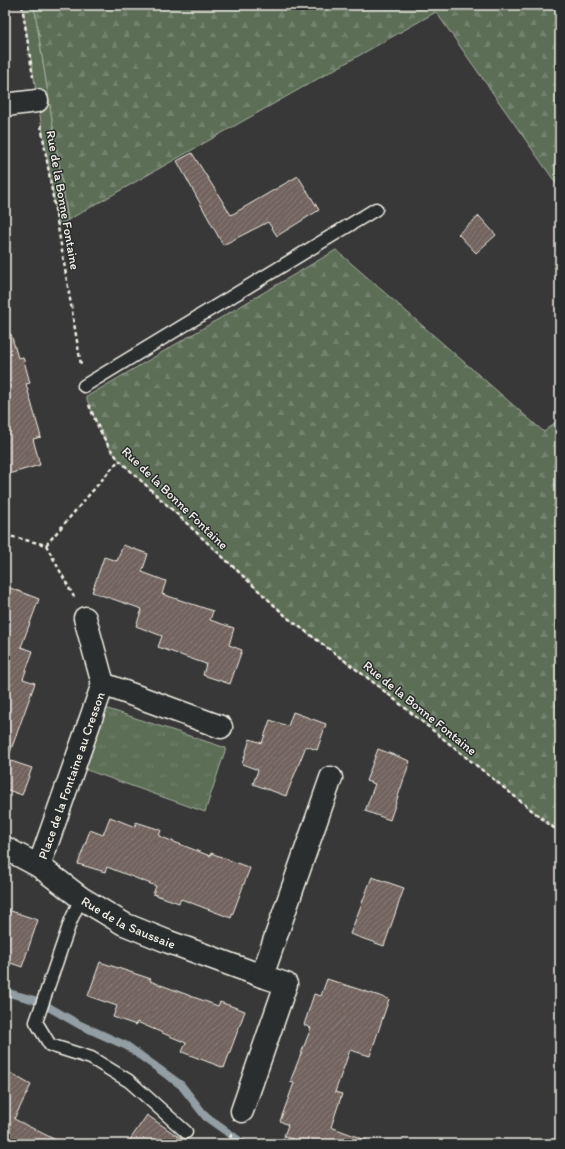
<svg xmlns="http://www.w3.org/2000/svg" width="565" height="1149" font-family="Itim,sans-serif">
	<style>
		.grass { fill: #5b6e57; stroke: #a8b0a0 }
		.forest { fill: url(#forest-firs); stroke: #a8b0a0 }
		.park { fill: url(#park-tufts); stroke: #a8b0a0 }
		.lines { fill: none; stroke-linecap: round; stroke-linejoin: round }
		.stream { stroke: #929ea3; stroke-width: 8 }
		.building { fill: url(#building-hatch); stroke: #f4f1e8 }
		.service-casing { stroke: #f4f1e8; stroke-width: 15 }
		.minor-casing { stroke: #f4f1e8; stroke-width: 25 }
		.path { stroke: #f4f1e8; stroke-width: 2.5; stroke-dasharray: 4 3; stroke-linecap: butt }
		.service { stroke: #2a2d2e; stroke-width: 12 }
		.minor { stroke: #2a2d2e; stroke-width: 22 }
		.labels { text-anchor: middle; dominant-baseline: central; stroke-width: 3; stroke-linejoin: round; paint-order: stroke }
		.street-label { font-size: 13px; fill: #f4f1e8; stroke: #2a2d2e }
	</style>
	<defs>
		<pattern id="forest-firs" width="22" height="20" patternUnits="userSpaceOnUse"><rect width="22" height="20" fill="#5b6e57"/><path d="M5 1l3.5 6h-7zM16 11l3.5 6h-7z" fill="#73836f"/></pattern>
		<pattern id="park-tufts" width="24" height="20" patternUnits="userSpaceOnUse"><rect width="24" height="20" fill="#5b6e57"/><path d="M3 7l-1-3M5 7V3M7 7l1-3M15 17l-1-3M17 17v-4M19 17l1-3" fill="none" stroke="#73836f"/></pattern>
		<pattern id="building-hatch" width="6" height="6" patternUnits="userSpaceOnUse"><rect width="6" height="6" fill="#72645f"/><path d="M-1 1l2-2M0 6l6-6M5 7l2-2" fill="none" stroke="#877b76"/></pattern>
	</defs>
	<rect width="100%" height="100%" fill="#383838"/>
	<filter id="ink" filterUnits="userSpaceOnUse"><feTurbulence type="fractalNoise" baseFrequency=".025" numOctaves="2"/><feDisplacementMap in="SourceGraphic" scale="8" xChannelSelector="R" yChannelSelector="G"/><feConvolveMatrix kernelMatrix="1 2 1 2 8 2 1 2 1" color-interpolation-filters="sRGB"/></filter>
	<g filter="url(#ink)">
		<path class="grass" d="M 22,5 L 34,5 L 68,220 L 58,226 Z"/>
		<g class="forest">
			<path d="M 34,5 L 560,5 L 560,189 L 436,12 L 68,220 Z"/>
			<path d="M 336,250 L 544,432 L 560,418 L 560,833 L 373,682 L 289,619 L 119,460 C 103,442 95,419 86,397 Z"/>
		</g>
		<path class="park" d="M 105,708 L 226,748 L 205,812 L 84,769 Z"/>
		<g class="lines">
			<path class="stream" d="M 5,992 L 38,1001 L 80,1025 L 127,1046 L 181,1085 L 206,1117 L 244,1144"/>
		</g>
		<g class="building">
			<path d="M 192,153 L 231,215 L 298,176 L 319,210 L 277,236 L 268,222 L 223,245 L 177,161 Z"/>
			<path d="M 479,216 L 496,235 L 476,253 L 458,234 Z"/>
			<path d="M 11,334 L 18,358 L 23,357 L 30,383 L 26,384 L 41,437 L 33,439 L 40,465 L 5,475 L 5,335 Z"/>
			<path d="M 123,545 L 148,554 L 142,572 L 166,581 L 162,594 L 213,611 L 210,620 L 234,628 L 229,645 L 242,650 L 230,684 L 203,675 L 206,664 L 158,647 L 162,636 L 136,626 L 142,609 L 92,592 L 104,557 L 117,561 Z"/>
			<path d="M 5,586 L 39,599 L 21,647 L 33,651 L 23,679 L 35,683 L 8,758 L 5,757 Z"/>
			<path d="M 293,712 L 326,724 L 317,750 L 306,746 L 286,796 L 253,784 L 258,770 L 242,764 L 250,739 L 262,743 L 270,720 L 288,726 Z"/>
			<path d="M 378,749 L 410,761 L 390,820 L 365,811 L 375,784 L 366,781 Z"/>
			<path d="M 5,759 L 32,768 L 22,795 L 5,789 Z"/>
			<path d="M 110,817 L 135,827 L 136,822 L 161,830 L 159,836 L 210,856 L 211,853 L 250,868 L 231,918 L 181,899 L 179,903 L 153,894 L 156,886 L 107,867 L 105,872 L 78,864 L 90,830 L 103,835 Z"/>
			<path d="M 372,877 L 404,888 L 384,946 L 350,934 Z"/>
			<path d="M 5,909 L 38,920 L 22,967 L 5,961 Z"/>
			<path d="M 100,962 L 151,979 L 150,981 L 218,1006 L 220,1002 L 245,1011 L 224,1068 L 182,1052 L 186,1043 L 137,1022 L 136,1025 L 113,1017 L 117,1006 L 88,996 Z"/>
			<path d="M 327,979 L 389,999 L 370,1056 L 350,1050 L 335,1092 L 342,1094 L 331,1127 L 371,1142 L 371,1144 L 304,1144 L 284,1136 L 288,1125 L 280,1121 L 294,1083 L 290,1082 L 311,1028 L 304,1025 L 314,994 L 321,996 Z"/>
			<path d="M 5,1070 L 31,1085 L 14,1119 L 64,1144 L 5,1144 Z"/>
			<path d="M 147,1115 L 189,1144 L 127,1144 Z"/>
		</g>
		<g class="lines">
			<g class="service-casing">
				<g id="service">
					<path d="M 84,386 L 376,209"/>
					<path d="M 81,898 L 71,920 L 36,1022 L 50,1045 L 91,1058 L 129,1081 L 186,1132"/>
				</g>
			</g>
			<g class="minor-casing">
				<g id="minor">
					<path d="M 5,105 L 37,101"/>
					<path d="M 85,618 L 103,684"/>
					<path id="s1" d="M 5,848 L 39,866 L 81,898 L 124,924 L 169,942 L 262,976"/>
					<path id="s2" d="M 39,866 L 103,684 L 221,727"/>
					<path d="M 242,1111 L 286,984 L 262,976 L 331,778"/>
				</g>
			</g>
			<g class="path">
				<path d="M 22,5 L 33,77"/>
				<path d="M 41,125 L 81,365"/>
				<path d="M 89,405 C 97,425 105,444 119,460 L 289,619 L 373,682 L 560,833"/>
				<path d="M 5,535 L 46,545 L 74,597"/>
				<path d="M 46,545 L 119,460"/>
				<path d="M 227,1144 L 232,1134"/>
			</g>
			<use href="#service" class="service"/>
			<use href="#minor" class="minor"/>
		</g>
	</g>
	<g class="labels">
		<g class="street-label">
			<text transform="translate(63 200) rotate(80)">Rue de la Bonne Fontaine</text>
			<text transform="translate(175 498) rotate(44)">Rue de la Bonne Fontaine</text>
			<text transform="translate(420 708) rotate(39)">Rue de la Bonne Fontaine</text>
			<text stroke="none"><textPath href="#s2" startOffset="96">Place de la Fontaine au Cresson</textPath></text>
			<text stroke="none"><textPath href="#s1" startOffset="145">Rue de la Saussaie</textPath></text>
		</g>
	</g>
	<rect width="565" height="1149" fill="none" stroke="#2a2d2e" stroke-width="20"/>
	<rect x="10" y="10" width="545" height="1129" fill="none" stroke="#f4f1e8" stroke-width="1.5" filter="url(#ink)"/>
</svg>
